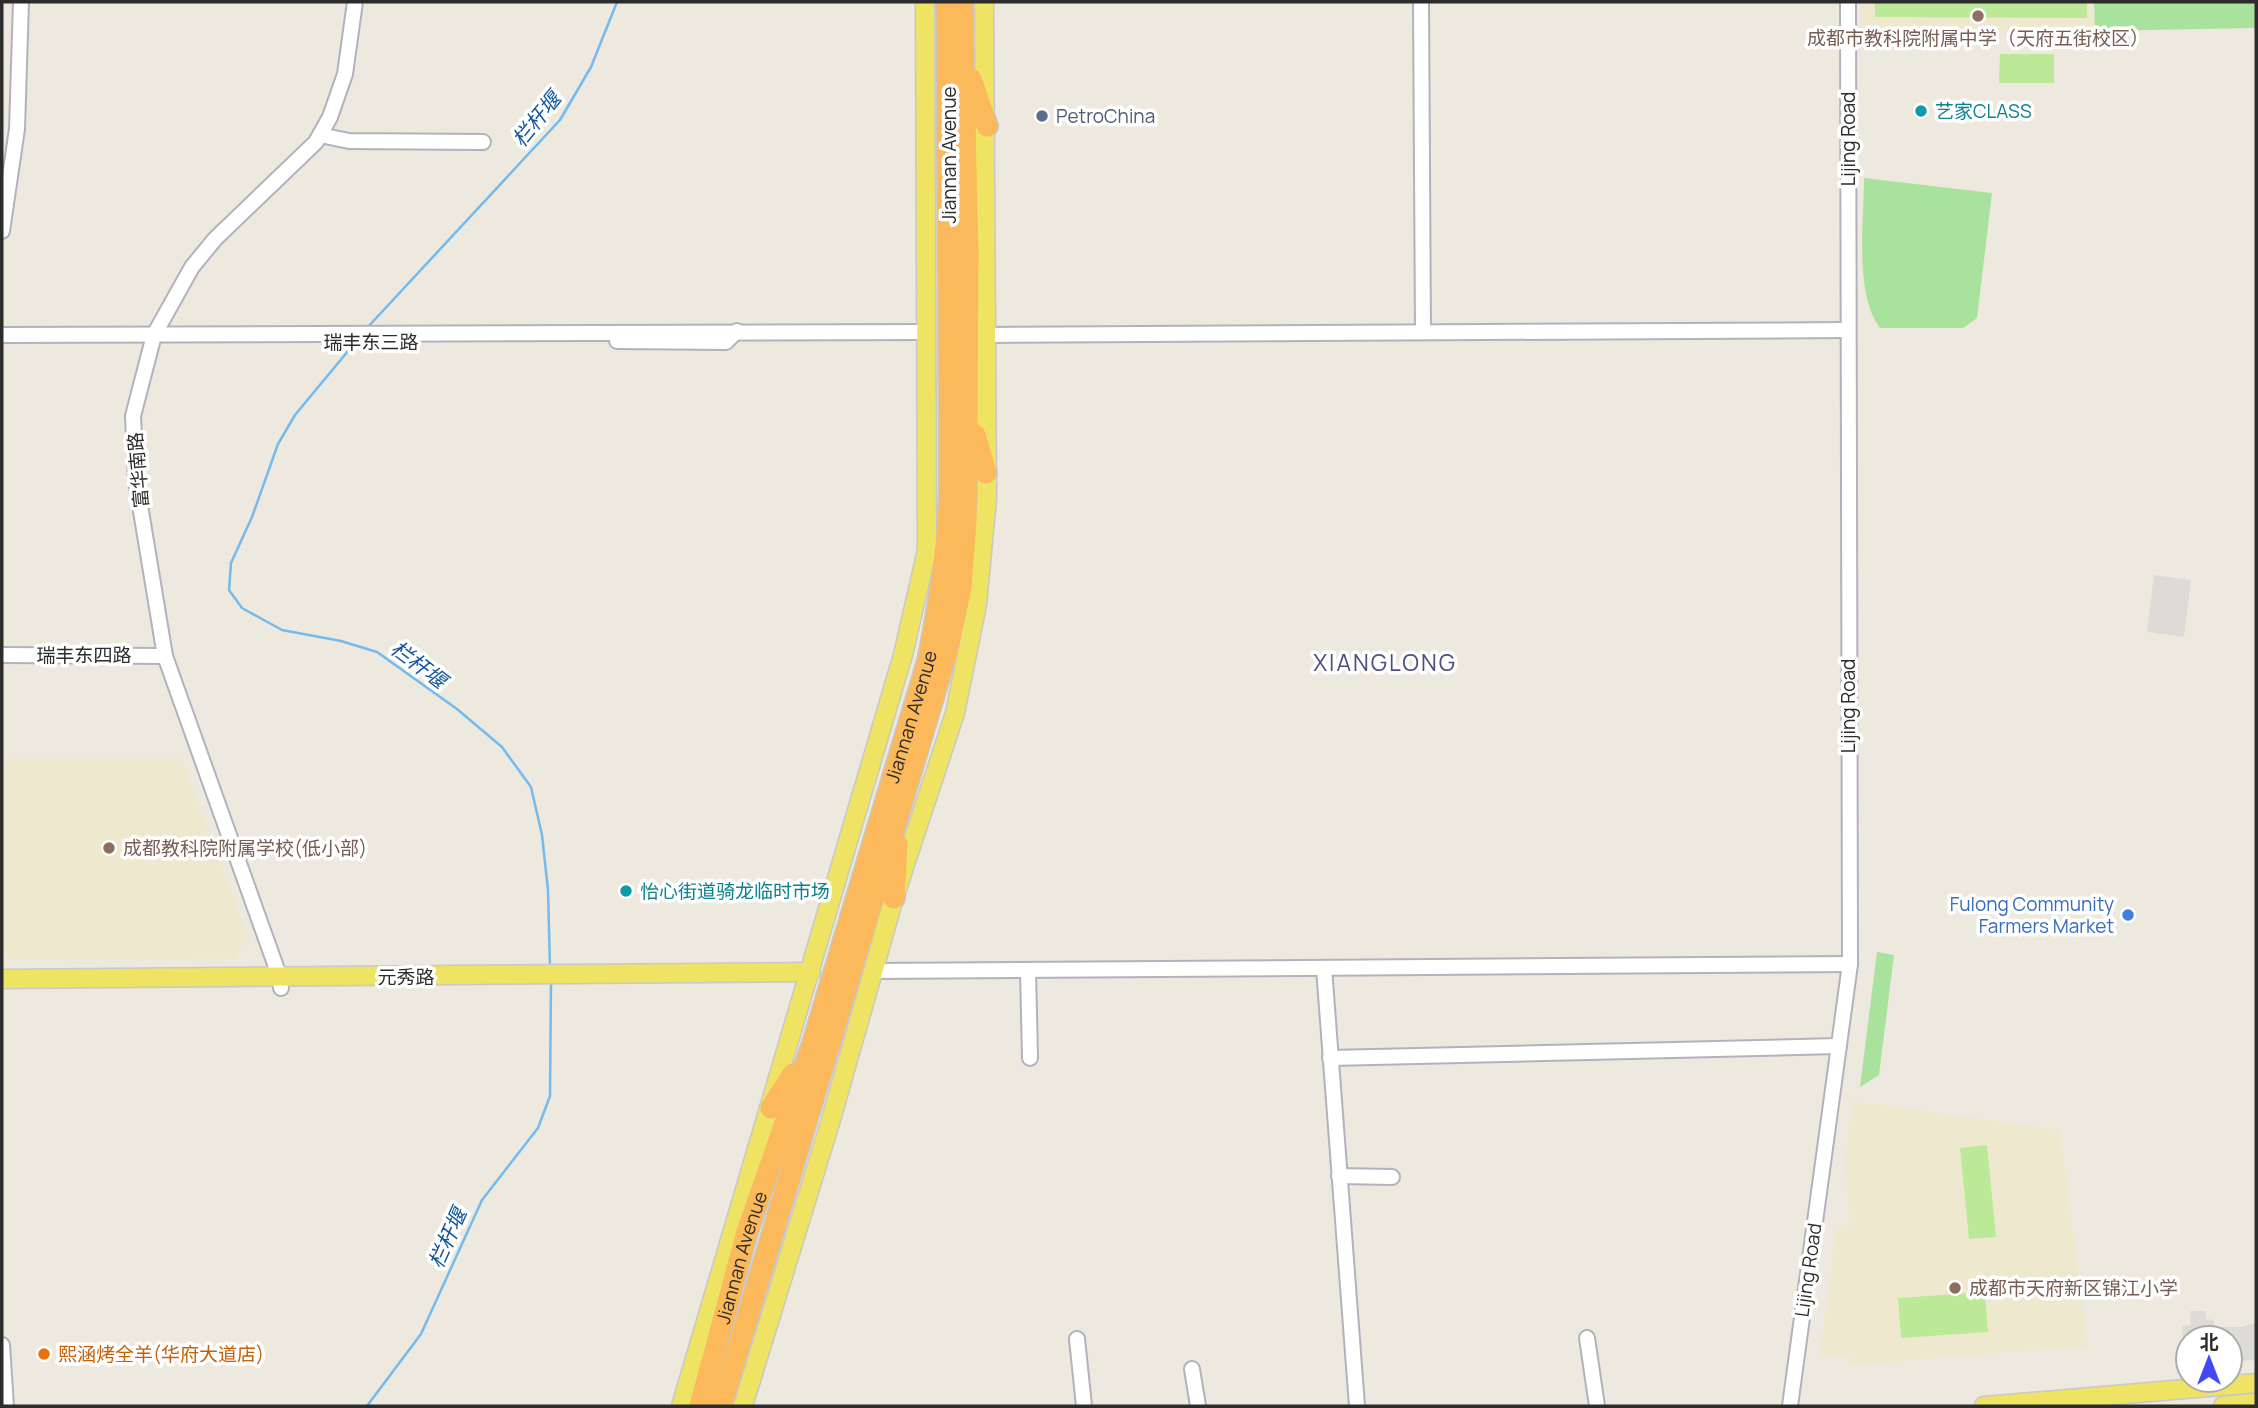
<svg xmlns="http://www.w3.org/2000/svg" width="2258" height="1408" font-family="Manrope,'Noto Sans SC',sans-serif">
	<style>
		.education { fill: #eee9ce }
		.green { fill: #a9e29c }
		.pitch { fill: #bbe998 }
		.plaza { fill: #dddbd5 }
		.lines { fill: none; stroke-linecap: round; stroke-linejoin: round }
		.stream { stroke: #74baed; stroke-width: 2.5 }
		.minor-casing { stroke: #b2b2bf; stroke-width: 18 }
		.major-casing { stroke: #c8c8c8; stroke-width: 21 }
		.highway-casing { stroke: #c8c8c8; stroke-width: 24 }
		.minor { stroke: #fff; stroke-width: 14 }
		.major { stroke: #eee362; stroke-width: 18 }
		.highway { stroke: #fbb95b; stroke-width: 21 }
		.education-dot { fill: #8d6e63; stroke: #fff; stroke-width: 2.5 }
		.culture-dot { fill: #0f9aa8; stroke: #fff; stroke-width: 2.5 }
		.service-dot { fill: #5c6f8a; stroke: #fff; stroke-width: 2.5 }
		.shop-dot { fill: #3f7fe0; stroke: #fff; stroke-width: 2.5 }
		.food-dot { fill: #e8710a; stroke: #fff; stroke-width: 2.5 }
		.labels { text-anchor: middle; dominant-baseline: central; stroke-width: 7; stroke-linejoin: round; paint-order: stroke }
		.education-label { font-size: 19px; fill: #785e54; stroke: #fff; text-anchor: start }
		.culture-label { font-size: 19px; fill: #0d838f; stroke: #fff; text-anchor: start }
		.service-label { font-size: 19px; fill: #4e5e75; stroke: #fff; text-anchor: start }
		.street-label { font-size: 19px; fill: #2c2c2c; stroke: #fff }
		.shop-label { font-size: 19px; fill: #366cbe; stroke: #fff; text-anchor: end }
		.food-label { font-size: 19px; fill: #c56008; stroke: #fff; text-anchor: start }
		.water-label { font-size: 21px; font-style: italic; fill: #10569c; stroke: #fff }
		.quarter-label { font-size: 23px; letter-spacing: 2px; fill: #4c4e7c; stroke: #fff }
	</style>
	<rect width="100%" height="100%" fill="#ede9de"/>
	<g class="education">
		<path d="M 1862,2 L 2094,2 L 2095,31 L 1863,31 Z"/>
		<path d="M 2,759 L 182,759 L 249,938 L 234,959 L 11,960 L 2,950 Z"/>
		<path d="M 1852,1101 L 2060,1130 L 2088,1346 L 1850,1365 L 1850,1355 L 1820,1357 L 1836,1231 L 1850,1222 L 1845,1166 Z"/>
	</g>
	<g class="green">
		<path d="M 2094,2 L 2256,2 L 2256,28 L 2095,31 Z"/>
		<path d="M 1864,178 L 1992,193 L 1977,318 L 1963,328 L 1880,328 C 1854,293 1864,221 1864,178 Z"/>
		<path d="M 1877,952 L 1894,955 L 1879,1075 L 1860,1087 Z"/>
	</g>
	<g class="pitch">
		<path d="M 1875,2 L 2087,2 L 2087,18 L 1875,17 Z"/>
		<path d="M 2000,54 L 2054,54 L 2054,83 L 1999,83 Z"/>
		<path d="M 1987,1145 L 1996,1237 L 1969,1239 L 1960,1148 Z"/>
		<path d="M 1985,1292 L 1988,1332 L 1901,1338 L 1898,1298 Z"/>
	</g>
	<g class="plaza">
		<path d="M 2154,575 L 2191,580 L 2184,637 L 2147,632 Z"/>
		<path d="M 2190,1311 L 2206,1311 L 2206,1319 L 2214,1320 L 2214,1327 L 2241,1327 L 2256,1322 L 2256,1360 L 2230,1362 L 2230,1338 L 2188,1338 L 2188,1365 L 2184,1365 L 2182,1326 L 2191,1325 Z"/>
	</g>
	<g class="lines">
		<g class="stream">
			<path d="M 366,329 L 560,120 L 591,67 L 617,2"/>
			<path d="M 358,339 L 295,415 L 278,444 L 252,517 L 231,563 L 229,590 L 242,608 L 282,630 L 341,641 L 377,652 L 457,709 L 502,747 L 531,787 L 542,835 L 548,890 L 550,967"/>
			<path d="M 367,1406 L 421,1334 L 482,1200 L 538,1128 L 550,1096 L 551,980"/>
		</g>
		<g class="minor-casing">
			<g id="minor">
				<path d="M 1421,2 L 1423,332"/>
				<path d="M 320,135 L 349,141 L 483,142"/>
				<path d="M 2,231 L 17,129 L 21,2"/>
				<path d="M 2,335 L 927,332"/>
				<path d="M 984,335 L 1848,330"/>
				<path d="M 617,341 L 726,342 L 737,331"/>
				<path d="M 2,655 L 165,656"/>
				<path d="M 1324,968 L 1357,1406"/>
				<path d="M 1028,970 L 1030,1058"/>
				<path d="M 874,971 L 1850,964"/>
				<path d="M 281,988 L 280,978 L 165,656 L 136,481 L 133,416 L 154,335 L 192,267 L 215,239 L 316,142 L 330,117 L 345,74 L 355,2"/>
				<path d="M 1330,1058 L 1839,1046"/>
				<path d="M 1339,1176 L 1392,1177"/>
				<path d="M 1587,1338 L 1597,1406"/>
				<path d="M 1077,1339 L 1084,1406"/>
				<path d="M 2,1345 L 6,1406"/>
				<path d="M 1192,1369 L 1198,1406"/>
				<path d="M 1790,1406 L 1850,964 L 1848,2"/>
			</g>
		</g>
		<g class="major-casing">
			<g id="major">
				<path d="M 2,979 L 811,972"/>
				<path d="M 681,1406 L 903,655 L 927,550 L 925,2"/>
				<path d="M 743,1406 L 830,1123 L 894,898 L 955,713 L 977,605 L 987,498 L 984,2"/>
				<path d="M 1984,1406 L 2256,1383"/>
				<path d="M 2223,1406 L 2256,1403"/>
			</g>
		</g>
		<g class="highway-casing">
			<g id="highway">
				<path d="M 971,79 L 987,126"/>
				<path d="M 975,435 L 986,473"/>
				<path d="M 894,898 L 897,844"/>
				<path d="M 771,1108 L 793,1074"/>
				<path id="s1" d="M 700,1406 L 747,1232 L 813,1043 L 928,661 C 940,601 949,544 950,483 L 947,2"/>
				<path d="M 721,1406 L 947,651 L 961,587 L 966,520 L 968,254 L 962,2"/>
			</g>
		</g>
		<use href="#minor" class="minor"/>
		<use href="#major" class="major"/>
		<use href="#highway" class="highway"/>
	</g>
	<g class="education-dot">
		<circle cx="1978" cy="16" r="7"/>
		<circle cx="109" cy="848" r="7"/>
		<circle cx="1955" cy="1288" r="7"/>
	</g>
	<g class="culture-dot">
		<circle cx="1921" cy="111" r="7"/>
		<circle cx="626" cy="891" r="7"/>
	</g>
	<circle class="service-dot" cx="1042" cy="116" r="7"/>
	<circle class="shop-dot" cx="2128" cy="915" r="7"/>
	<circle class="food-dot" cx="44" cy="1354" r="7"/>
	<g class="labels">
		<g class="education-label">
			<text x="1978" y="38" text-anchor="middle">成都市教科院附属中学（天府五街校区）</text>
			<text x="123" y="848">成都教科院附属学校(低小部)</text>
			<text x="1969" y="1288">成都市天府新区锦江小学</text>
		</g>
		<g class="culture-label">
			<text x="1935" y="111">艺家CLASS</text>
			<text x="640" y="891">怡心街道骑龙临时市场</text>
		</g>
		<g class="service-label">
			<text x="1056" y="116">PetroChina</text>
		</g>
		<g class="street-label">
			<text transform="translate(1848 139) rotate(-90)">Lijing Road</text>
			<text transform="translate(949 155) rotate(-90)">Jiannan Avenue</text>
			<text x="371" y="342">瑞丰东三路</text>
			<text transform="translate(138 470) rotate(-95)">富华南路</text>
			<text x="84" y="655">瑞丰东四路</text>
			<text transform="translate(1848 706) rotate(-90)">Lijing Road</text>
			<text stroke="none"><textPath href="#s1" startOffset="721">Jiannan Avenue</textPath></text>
			<text x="406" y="977">元秀路</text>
			<text stroke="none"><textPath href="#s1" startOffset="154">Jiannan Avenue</textPath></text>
			<text transform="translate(1808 1270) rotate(-82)">Lijing Road</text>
		</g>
		<g class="shop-label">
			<text x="2114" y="904">Fulong Community<tspan x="2114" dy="22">Farmers Market</tspan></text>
		</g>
		<g class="food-label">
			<text x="58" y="1354">熙涵烤全羊(华府大道店)</text>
		</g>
		<g class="water-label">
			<text transform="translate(536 119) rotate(-51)">栏杆堰</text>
			<text transform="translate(419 664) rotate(37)">栏杆堰</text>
			<text transform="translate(447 1238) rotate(-66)">栏杆堰</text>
		</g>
		<g class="quarter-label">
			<text x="1385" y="662">XIANGLONG</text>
		</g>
	</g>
	<rect width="2258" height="1408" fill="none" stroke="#2c2c2c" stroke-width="7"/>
	<g transform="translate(2209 1359)"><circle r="33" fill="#ffffff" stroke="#ababab" stroke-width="2"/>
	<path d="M0-5L12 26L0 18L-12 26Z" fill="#4248f7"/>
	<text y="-10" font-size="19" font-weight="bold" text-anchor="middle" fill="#2c2c2c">北</text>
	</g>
</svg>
